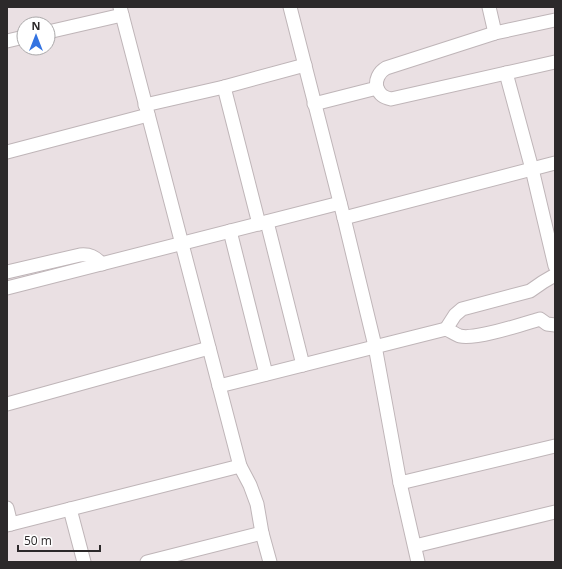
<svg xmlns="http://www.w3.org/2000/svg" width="562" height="569" font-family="'Open Sans',sans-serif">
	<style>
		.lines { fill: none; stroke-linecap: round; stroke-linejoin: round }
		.street-casing { stroke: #bfb5b8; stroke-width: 15 }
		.street { stroke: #fff; stroke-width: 13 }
	</style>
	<rect width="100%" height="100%" fill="#eae0e3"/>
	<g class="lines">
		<g class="street-casing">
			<g id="street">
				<path d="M 290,7 L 344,218 L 375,346 L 400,483 L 555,446"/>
				<path d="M 489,7 L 495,33"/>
				<path d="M 48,32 L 122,15"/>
				<path d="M 7,41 L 24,37"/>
				<path d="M 506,73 L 532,169 L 555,266"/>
				<path d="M 224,87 L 259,224"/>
				<path d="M 377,88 C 380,95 383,97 391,99 L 555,62"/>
				<path d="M 314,104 L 377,88 C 375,80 379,72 386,68 L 495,33 L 555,20"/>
				<path d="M 145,105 L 224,87 L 305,65"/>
				<path d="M 7,152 L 148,115"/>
				<path d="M 344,218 L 555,163"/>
				<path d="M 267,222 L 303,365"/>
				<path d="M 230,231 L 266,374"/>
				<path d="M 7,272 L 80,255 C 90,254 95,257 102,264"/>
				<path d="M 7,288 L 340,203"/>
				<path d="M 446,329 L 455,315 L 462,309 L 530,291 L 543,282 L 555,275"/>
				<path d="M 219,386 L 446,329 C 451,331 456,335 460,336 C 475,340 523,324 540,319 L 547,324 L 555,325"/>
				<path d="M 7,404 L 209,348"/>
				<path d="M 240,466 L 250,485 L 257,504 L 262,533 L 270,562"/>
				<path d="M 400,483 L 418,562"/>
				<path d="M 7,508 L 11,524"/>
				<path d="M 70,509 L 84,562"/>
				<path d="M 7,525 L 240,466 L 120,7"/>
				<path d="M 415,546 L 555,512"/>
				<path d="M 147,562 L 262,533"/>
			</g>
		</g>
		<use href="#street" class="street"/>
	</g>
	<rect width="562" height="569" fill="none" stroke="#2c292a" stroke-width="16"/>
	<g transform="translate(36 36)"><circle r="19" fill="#ffffff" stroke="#aba9aa"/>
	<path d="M0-3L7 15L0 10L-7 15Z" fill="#3473e1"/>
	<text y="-6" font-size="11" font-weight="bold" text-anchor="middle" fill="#2c292a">N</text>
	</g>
	<path d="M18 545v6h82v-6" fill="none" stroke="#2c292a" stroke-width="2"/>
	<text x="24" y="545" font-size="12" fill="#2c292a" stroke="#ffffff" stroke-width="3" paint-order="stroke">50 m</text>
</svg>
